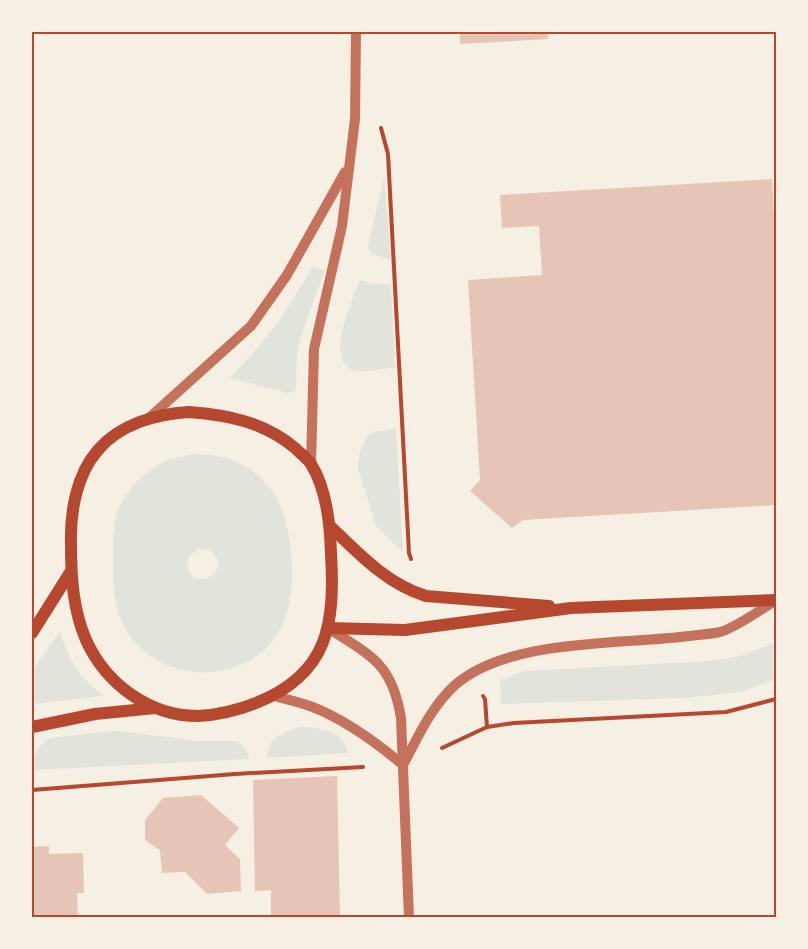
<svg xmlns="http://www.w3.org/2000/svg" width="808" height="949" font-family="Poppins,sans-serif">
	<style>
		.green { fill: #e2e4dc; fill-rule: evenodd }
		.building { fill: #e6c5b7 }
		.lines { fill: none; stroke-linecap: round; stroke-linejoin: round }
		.path { stroke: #b5482f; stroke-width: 4 }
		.tertiary { stroke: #c5725c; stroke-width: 10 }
		.secondary { stroke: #b5482f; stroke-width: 12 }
		.neatline { fill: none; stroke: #b5482f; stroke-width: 2 }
	</style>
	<rect width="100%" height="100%" fill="#f6efe4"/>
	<g class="green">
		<path d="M 384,177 L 391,261 L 371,253 L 368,246 Z"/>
		<path d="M 313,266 L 325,271 L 304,327 L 297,352 L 296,386 L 295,391 L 287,393 L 230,378 L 252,355 L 282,317 Z"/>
		<path d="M 360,280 L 374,284 L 391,284 L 395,367 C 385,368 362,374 353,370 C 324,357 353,300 360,280 Z"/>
		<path d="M 396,429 L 403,552 L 376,526 L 358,468 L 360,451 L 368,435 L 374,432 Z"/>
		<path d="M 193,454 C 255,454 286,492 291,551 C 295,592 290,635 252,659 C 210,685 149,672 125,628 C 115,610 113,587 113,566 C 113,547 112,526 119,508 C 127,488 150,466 171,459 C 178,457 186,456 193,454 ZM 200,548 L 212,551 L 219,562 L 216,572 L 206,580 L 193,577 L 187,567 L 189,556 Z"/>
		<path d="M 60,632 C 72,665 76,674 104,696 L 32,704 L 32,671 Z"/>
		<path d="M 776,643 L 776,679 L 740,692 L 687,698 L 501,704 L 500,680 L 524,671 L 710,661 L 736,657 Z"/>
		<path d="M 300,727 C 318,727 345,731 348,753 L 267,758 C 267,738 283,732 300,727 Z"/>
		<path d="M 112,731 L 137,733 L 198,741 L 237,741 L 246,749 L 249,759 L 34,770 C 30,756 39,746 50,738 Z"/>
	</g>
	<g class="building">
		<path d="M 460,32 L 548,32 L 548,39 L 460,44 Z"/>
		<path d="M 772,179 L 776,248 L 776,505 L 523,520 L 512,528 L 470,491 L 480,480 L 468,280 L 542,275 L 539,226 L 502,228 L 500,195 Z"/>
		<path d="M 337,776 L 340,917 L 271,918 L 271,890 L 255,891 L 253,780 Z"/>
		<path d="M 201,795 L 239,828 L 225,845 L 240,859 L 241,891 L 207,894 L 185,872 L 162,873 L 160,850 L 145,840 L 145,820 L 163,798 Z"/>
		<path d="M 49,846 L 49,854 L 83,853 L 84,893 L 77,893 L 78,918 L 32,918 L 32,847 Z"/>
	</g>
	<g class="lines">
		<g class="path">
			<path d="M 381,128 L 388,154 L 409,553 L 411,559"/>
			<path d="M 483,696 L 485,699 L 487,727"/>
			<path d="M 442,748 L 487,727 L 514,723 L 726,712 L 776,699"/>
			<path d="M 32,790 L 235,774 L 363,767"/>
		</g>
		<g class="tertiary">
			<path d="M 149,418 L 251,326 L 287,275 L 345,172"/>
			<path d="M 311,464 L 314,349 L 342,226 L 355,119 L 356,32"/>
			<path d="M 328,628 C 371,656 392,663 401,718 L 409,918"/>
			<path d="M 274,696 C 286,699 299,702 310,706 C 342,718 377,743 403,765"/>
			<path d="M 403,765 C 418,737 431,707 455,685 C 509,638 620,645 689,636 C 699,635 710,634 720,632 C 735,628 762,609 776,600"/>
		</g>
		<g class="secondary">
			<path d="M 189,412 C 228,415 264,422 295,448 C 300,453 307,458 311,464 C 327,490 330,525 331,553 C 335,624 329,674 256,703 C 238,710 217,715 198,716 C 149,716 106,684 86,640 C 73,610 71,577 71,545 C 70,513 76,475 98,450 C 120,424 156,414 189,412 Z"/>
			<path d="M 330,526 C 359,554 387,584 426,596 L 549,606"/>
			<path d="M 328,628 L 405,630 L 571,608 L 776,600"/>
			<path d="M 32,633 L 71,571"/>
			<path d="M 32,727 L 95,714 L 155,708"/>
		</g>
	</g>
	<rect width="808" height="949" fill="none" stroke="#f6efe4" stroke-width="66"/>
	<rect x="33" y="33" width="742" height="883" class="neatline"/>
</svg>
